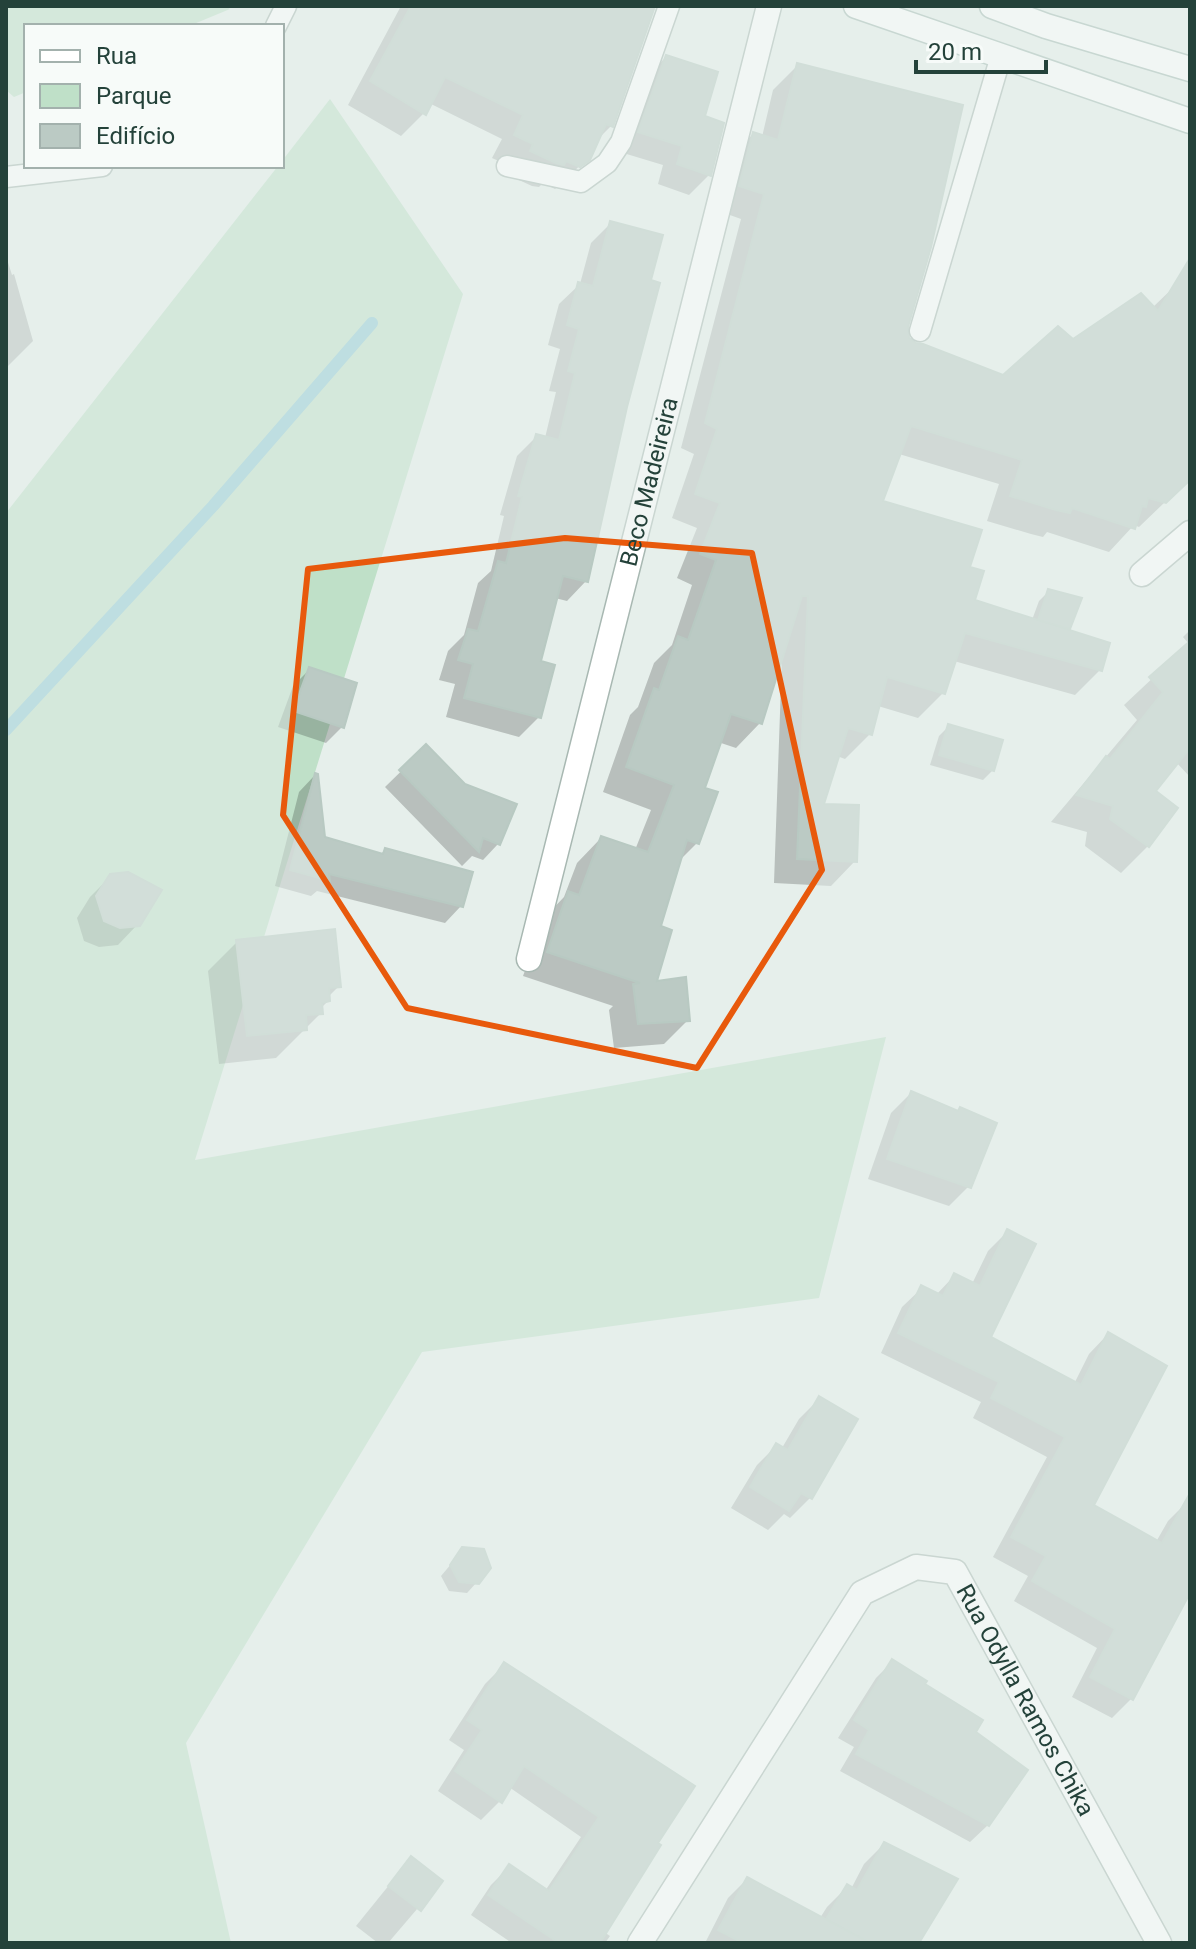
<svg xmlns="http://www.w3.org/2000/svg" width="1196" height="1949" font-family="Roboto,sans-serif">
	<style>
		.green { fill: #bfe0c8 }
		.shadow { fill: #0003 }
		.lines { fill: none; stroke-linecap: round; stroke-linejoin: round }
		.stream { stroke: #8ec9d4; stroke-width: 12 }
		.building { fill: #bbcac4; stroke: #b8c9c2; stroke-width: 2 }
		.service-casing { stroke: #a8b8b2; stroke-width: 23 }
		.minor-casing { stroke: #a8b8b2; stroke-width: 27 }
		.secondary-casing { stroke: #a4bbb3; stroke-width: 27 }
		.service { stroke: #fff; stroke-width: 20 }
		.minor { stroke: #fff; stroke-width: 24 }
		.secondary { stroke: #fff; stroke-width: 24 }
		.marked { fill: none; stroke: #e8590c; stroke-width: 6; stroke-linejoin: round }
		.labels { text-anchor: middle; dominant-baseline: central; stroke-width: 7; stroke-linejoin: round; paint-order: stroke }
		.street-label { font-size: 24px; fill: #24423a; stroke: #f7fbf9 }
	</style>
	<rect width="100%" height="100%" fill="#e6efeb"/>
	<g class="green">
		<path d="M 6,6 L 226,6 L 230,9 L 189,26 L 26,26 L 26,92 L 14,97 L 6,90 Z"/>
		<path d="M 330,99 L 463,294 L 195,1160 L 886,1037 L 819,1298 L 422,1352 L 186,1743 L 231,1943 L 6,1943 L 6,513 L 278,166 L 282,166 L 282,161 Z"/>
	</g>
	<g class="shadow">
		<path d="M 401,6 L 653,6 L 611,126 L 597,140 L 588,158 L 555,189 L 543,183 L 539,187 L 532,186 L 508,175 L 512,167 L 492,158 L 502,139 L 429,103 L 424,113 L 401,136 L 348,105 Z"/>
		<path d="M 666,57 L 702,118 L 709,175 L 689,195 L 658,184 L 663,165 L 620,152 L 646,77 Z"/>
		<path d="M 798,65 L 905,334 L 915,345 L 1003,377 L 1073,342 L 1152,308 L 1176,285 L 1190,265 L 1190,478 L 1139,527 L 1134,525 L 1109,552 L 1047,532 L 1043,537 L 1031,534 L 987,521 L 999,484 L 899,454 L 880,503 L 968,569 L 972,602 L 1032,620 L 1039,601 L 1049,591 L 1069,628 L 1066,631 L 1100,670 L 1075,695 L 954,661 L 943,693 L 918,718 L 878,706 L 870,734 L 845,759 L 837,756 L 821,805 L 855,861 L 831,886 L 774,883 L 782,656 L 760,723 L 736,748 L 721,743 L 703,789 L 697,843 L 678,862 L 659,928 L 654,983 L 688,1020 L 664,1044 L 614,1048 L 609,1010 L 613,1006 L 523,976 L 544,918 L 564,897 L 577,863 L 601,838 L 635,850 L 651,810 L 603,792 L 630,715 L 638,707 L 654,663 L 672,645 L 692,585 L 677,578 L 697,528 L 672,518 L 694,454 L 681,448 L 741,219 L 716,210 L 729,159 L 753,134 L 762,137 L 773,90 Z"/>
		<path d="M 611,223 L 648,282 L 625,406 L 586,581 L 567,601 L 555,598 L 538,662 L 539,717 L 519,737 L 446,717 L 455,684 L 439,680 L 448,651 L 464,635 L 478,583 L 491,571 L 504,516 L 500,515 L 517,456 L 537,436 L 545,438 L 556,392 L 549,391 L 560,349 L 548,345 L 559,304 L 580,284 L 591,243 Z"/>
		<path d="M 6,256 L 12,275 L 14,274 L 33,341 L 6,368 Z"/>
		<path d="M 1190,630 L 1190,777 L 1176,762 L 1154,791 L 1176,809 L 1148,846 L 1121,873 L 1085,846 L 1087,832 L 1051,822 L 1137,720 L 1124,705 L 1189,644 L 1183,637 Z"/>
		<path d="M 309,670 L 342,727 L 326,743 L 278,727 L 293,686 Z"/>
		<path d="M 949,726 L 993,770 L 983,780 L 930,765 L 939,736 Z"/>
		<path d="M 426,747 L 498,844 L 483,860 L 472,856 L 462,866 L 385,787 Z"/>
		<path d="M 315,775 L 323,838 L 380,855 L 385,850 L 461,906 L 445,923 L 317,891 L 311,896 L 275,886 L 299,792 Z"/>
		<path d="M 111,876 L 138,924 L 118,945 L 99,947 L 84,941 L 77,918 L 90,897 Z"/>
		<path d="M 237,942 L 339,986 L 328,997 L 328,1001 L 321,1008 L 321,1013 L 276,1058 L 219,1064 L 208,971 Z"/>
		<path d="M 911,1093 L 969,1186 L 949,1206 L 868,1179 L 891,1113 Z"/>
		<path d="M 1007,1232 L 989,1338 L 1074,1384 L 1089,1354 L 1108,1334 L 1091,1506 L 1156,1542 L 1168,1521 L 1184,1505 L 1190,1493 L 1190,1575 L 1132,1698 L 1112,1718 L 1072,1697 L 1097,1648 L 1014,1601 L 1028,1576 L 993,1557 L 1047,1457 L 973,1418 L 981,1402 L 881,1353 L 902,1307 L 922,1288 L 936,1295 L 954,1276 L 972,1284 L 988,1251 Z"/>
		<path d="M 819,1399 L 810,1498 L 790,1518 L 784,1514 L 768,1530 L 731,1508 L 757,1465 L 777,1445 L 782,1448 L 799,1419 Z"/>
		<path d="M 463,1550 L 477,1582 L 467,1593 L 449,1591 L 441,1576 Z"/>
		<path d="M 893,1661 L 922,1685 L 973,1733 L 988,1825 L 970,1842 L 840,1771 L 854,1747 L 838,1738 L 876,1678 Z"/>
		<path d="M 504,1665 L 655,1844 L 604,1932 L 610,1936 L 605,1943 L 512,1943 L 471,1915 L 491,1885 L 510,1866 L 545,1891 L 581,1837 L 509,1787 L 500,1801 L 481,1820 L 438,1791 L 464,1750 L 449,1740 L 485,1684 Z"/>
		<path d="M 884,1844 L 917,1943 L 705,1943 L 728,1898 L 747,1879 L 820,1918 L 827,1907 L 847,1887 L 851,1889 L 864,1864 Z"/>
		<path d="M 411,1858 L 441,1881 L 388,1943 L 378,1943 L 356,1926 Z"/>
	</g>
	<g class="lines">
		<path class="stream" d="M 6,730 L 213,506 L 372,323"/>
	</g>
	<g class="building">
		<path d="M 411,6 L 655,6 L 613,127 L 606,124 L 590,160 L 580,167 L 566,161 L 564,165 L 556,163 L 530,151 L 533,144 L 514,135 L 523,115 L 445,77 L 426,115 L 370,81 Z"/>
		<path d="M 666,55 L 718,72 L 705,116 L 724,123 L 711,176 L 677,164 L 682,146 L 638,132 Z"/>
		<path d="M 797,63 L 963,105 L 931,247 L 908,327 L 909,338 L 916,343 L 923,344 L 1003,375 L 1058,326 L 1073,339 L 1141,293 L 1158,311 L 1190,258 L 1190,480 L 1166,503 L 1148,498 L 1146,507 L 1142,506 L 1135,529 L 1072,508 L 1070,513 L 1056,510 L 1010,496 L 1022,460 L 911,426 L 883,501 L 982,530 L 970,567 L 984,571 L 975,600 L 1110,643 L 1102,671 L 965,633 L 945,694 L 887,677 L 872,735 L 848,728 L 824,804 L 859,805 L 857,862 L 797,859 L 808,596 L 802,596 L 762,724 L 731,714 L 705,788 L 718,792 L 699,844 L 687,840 L 661,926 L 672,930 L 657,981 L 686,977 L 690,1021 L 638,1024 L 633,984 L 640,983 L 547,952 L 568,891 L 579,895 L 601,836 L 648,852 L 674,785 L 626,767 L 654,688 L 659,690 L 678,636 L 688,640 L 716,560 L 700,554 L 720,503 L 695,494 L 717,429 L 705,423 L 764,194 L 739,186 L 753,132 L 778,140 Z"/>
		<path d="M 610,221 L 663,235 L 651,280 L 660,283 L 627,407 L 588,582 L 563,576 L 541,661 L 555,665 L 541,718 L 464,698 L 473,664 L 458,660 L 468,629 L 478,631 L 498,561 L 506,563 L 522,497 L 518,496 L 536,434 L 559,440 L 575,373 L 568,371 L 579,329 L 567,325 L 578,282 L 593,286 Z"/>
		<path d="M 1048,589 L 1082,598 L 1070,629 L 1038,620 Z"/>
		<path d="M 1190,641 L 1190,748 L 1156,791 L 1178,808 L 1149,847 L 1110,819 L 1113,806 L 1076,795 L 1106,756 L 1110,759 L 1163,692 L 1149,677 Z"/>
		<path d="M 309,667 L 357,683 L 344,728 L 293,711 Z"/>
		<path d="M 948,724 L 1003,740 L 994,771 L 939,755 Z"/>
		<path d="M 426,744 L 465,784 L 517,804 L 500,845 L 483,838 L 479,852 L 399,770 Z"/>
		<path d="M 315,773 L 318,774 L 325,837 L 383,854 L 385,848 L 473,872 L 463,907 L 329,874 L 330,881 L 290,870 Z"/>
		<path d="M 128,872 L 162,890 L 140,926 L 120,928 L 104,921 L 96,896 L 110,874 Z"/>
		<path d="M 335,929 L 341,987 L 329,988 L 330,1001 L 322,1003 L 323,1014 L 306,1015 L 307,1030 L 247,1036 L 236,940 Z"/>
		<path d="M 911,1091 L 958,1111 L 960,1107 L 997,1123 L 971,1188 L 887,1159 Z"/>
		<path d="M 1007,1229 L 1036,1244 L 991,1337 L 1081,1385 L 1108,1332 L 1167,1366 L 1094,1505 L 1162,1543 L 1190,1493 L 1190,1593 L 1133,1700 L 1090,1677 L 1115,1629 L 1032,1581 L 1046,1556 L 1011,1537 L 1065,1437 L 991,1398 L 999,1382 L 898,1333 L 921,1285 L 943,1296 L 954,1273 L 980,1286 Z"/>
		<path d="M 819,1396 L 858,1419 L 812,1499 L 801,1493 L 789,1511 L 750,1487 L 776,1443 L 788,1450 Z"/>
		<path d="M 462,1547 L 484,1549 L 491,1568 L 479,1584 L 459,1582 L 450,1565 Z"/>
		<path d="M 892,1659 L 927,1681 L 925,1684 L 983,1720 L 976,1732 L 1028,1770 L 989,1826 L 856,1754 L 869,1730 L 854,1720 Z"/>
		<path d="M 504,1662 L 695,1786 L 658,1843 L 661,1845 L 600,1943 L 559,1943 L 488,1895 L 509,1864 L 549,1891 L 599,1817 L 524,1766 L 502,1803 L 455,1771 L 482,1730 L 467,1720 Z"/>
		<path d="M 884,1842 L 958,1879 L 919,1943 L 870,1943 L 826,1919 L 847,1884 L 857,1890 Z"/>
		<path d="M 411,1856 L 443,1881 L 421,1911 L 388,1886 Z"/>
		<path d="M 747,1877 L 870,1943 L 743,1943 L 718,1930 Z"/>
	</g>
	<g class="lines">
		<g class="service-casing">
			<g id="service">
				<path d="M 276,26 L 286,6"/>
				<path d="M 507,166 L 581,182 L 607,163 L 621,142 L 669,6"/>
				<path d="M 6,177 L 102,166"/>
				<path d="M 920,331 L 1001,56"/>
			</g>
		</g>
		<g class="minor-casing">
			<g id="minor">
				<path d="M 1142,574 L 1190,533"/>
				<path id="s1" d="M 529,959 L 769,6"/>
				<path id="s2" d="M 640,1943 L 862,1593 L 916,1567 L 955,1572 L 1159,1943"/>
			</g>
		</g>
		<g class="secondary-casing">
			<g id="secondary">
				<path d="M 856,6 L 1190,121"/>
				<path d="M 992,6 L 1046,26 L 1190,69"/>
			</g>
		</g>
		<use href="#service" class="service"/>
		<use href="#minor" class="minor"/>
		<use href="#secondary" class="secondary"/>
	</g>
	<path d="M0 0H1196V1949H0ZM 565,538 L 752,553 L 822,870 L 697,1068 L 407,1008 L 283,815 L 308,569 Z" fill="#e6efeb" fill-opacity=".55" fill-rule="evenodd"/>
	<path class="marked" d="M 565,538 L 752,553 L 822,870 L 697,1068 L 407,1008 L 283,815 L 308,569 Z"/>
	<g class="labels">
		<g class="street-label">
			<text stroke="none"><textPath href="#s1" startOffset="492">Beco Madeireira</textPath></text>
			<text stroke="none"><textPath href="#s2" startOffset="660">Rua Odylla Ramos Chika</textPath></text>
		</g>
	</g>
	<rect width="1196" height="1949" fill="none" stroke="#24423a" stroke-width="16"/>
	<rect x="24" y="24" width="260" height="144" fill="#f7fbf9" stroke="#a3b1ad" stroke-width="2"/>
	<rect x="40" y="50" width="40" height="12" fill="#ffffff" stroke="#a3b1ad" stroke-width="2"/>
	<text x="96" y="64" font-size="24" fill="#24423a">Rua</text>
	<rect x="40" y="84" width="40" height="24" fill="#bfe0c8" stroke="#a3b1ad" stroke-width="2"/>
	<text x="96" y="104" font-size="24" fill="#24423a">Parque</text>
	<rect x="40" y="124" width="40" height="24" fill="#bbcac4" stroke="#a3b1ad" stroke-width="2"/>
	<text x="96" y="144" font-size="24" fill="#24423a">Edifício</text>
	<path d="M916 60v12h130v-12" fill="none" stroke="#24423a" stroke-width="4"/>
	<text x="928" y="60" font-size="24" fill="#24423a" stroke="#f7fbf9" stroke-width="6" paint-order="stroke">20 m</text>
</svg>
